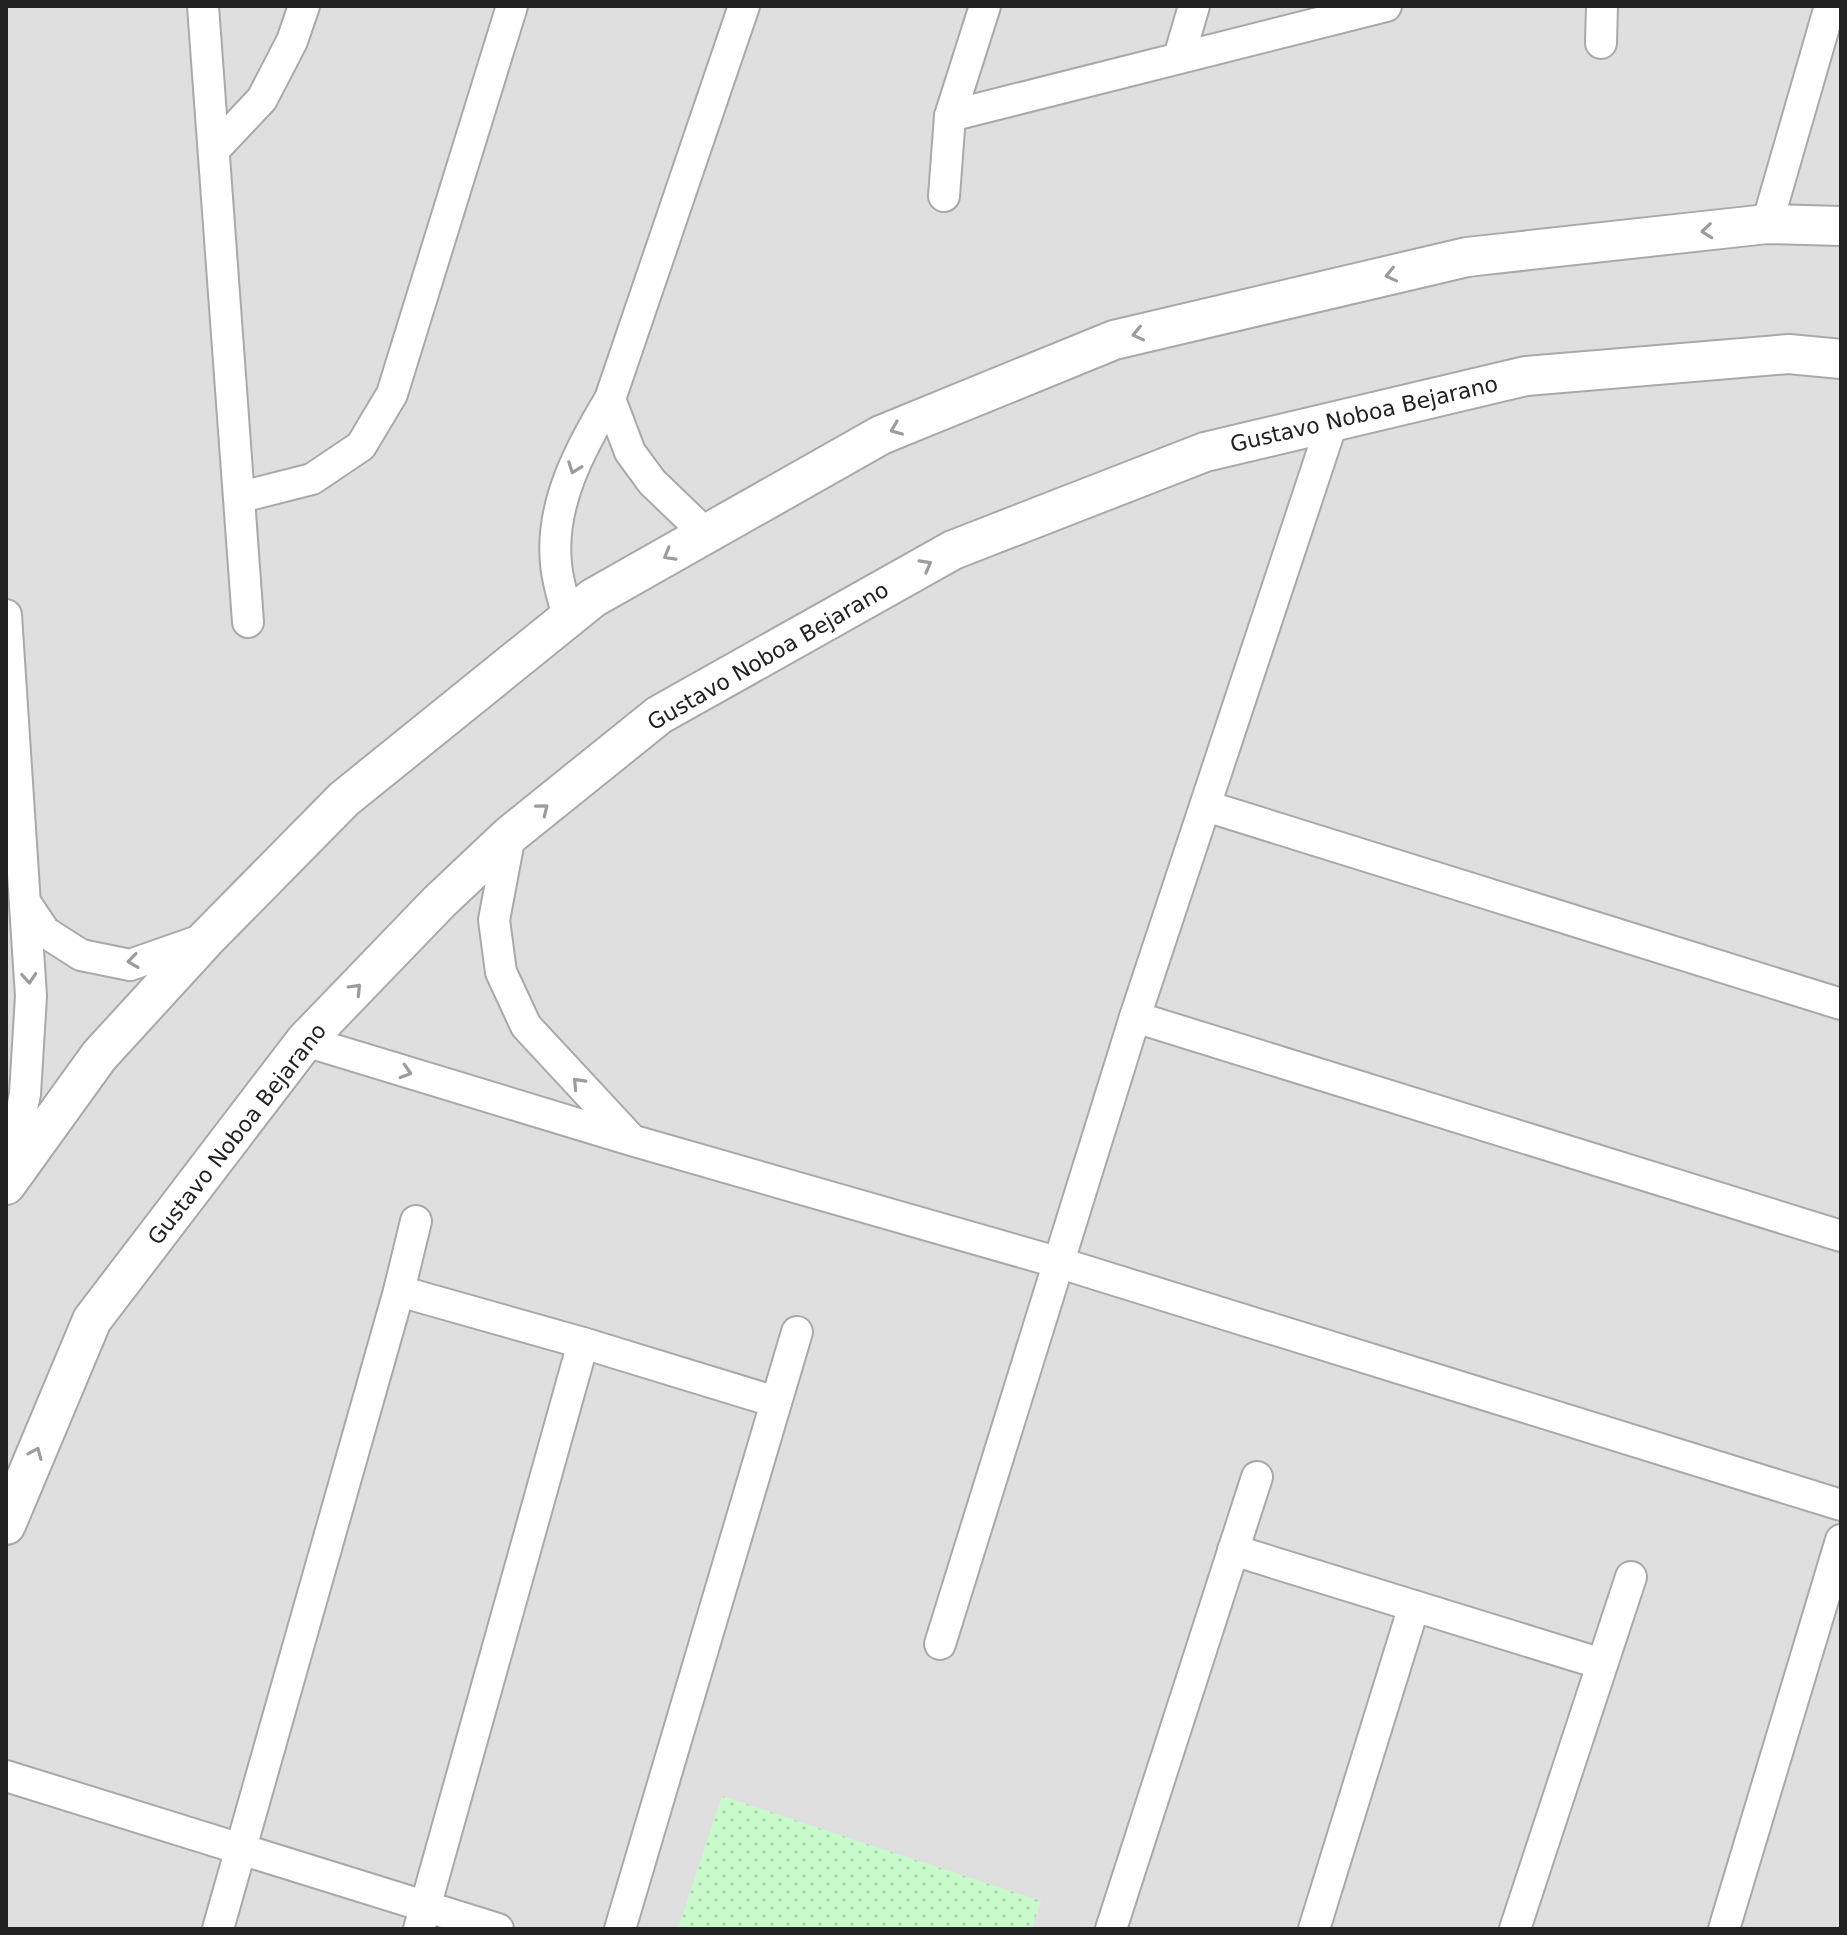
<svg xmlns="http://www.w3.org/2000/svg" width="1847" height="1935" font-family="'DejaVu Sans',sans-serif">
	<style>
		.residential { fill: #e0dfdf }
		.park { fill: url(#park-dots) }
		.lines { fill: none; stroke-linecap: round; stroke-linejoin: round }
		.minor-casing { stroke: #a9a9a9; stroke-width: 34 }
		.tertiary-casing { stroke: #a9a9a9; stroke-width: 42 }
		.minor { stroke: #fff; stroke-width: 30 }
		.tertiary { stroke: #fff; stroke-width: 38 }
		.oneway { stroke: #9c9c9c }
		.labels { text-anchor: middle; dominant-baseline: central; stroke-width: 7; stroke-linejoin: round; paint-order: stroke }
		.street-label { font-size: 22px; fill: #222; stroke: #fff }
	</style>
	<defs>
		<pattern id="park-dots" width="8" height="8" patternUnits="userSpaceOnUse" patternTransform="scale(2)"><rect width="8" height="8" fill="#c8facc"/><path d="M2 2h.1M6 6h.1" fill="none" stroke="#acd6af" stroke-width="1.8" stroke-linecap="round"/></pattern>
	</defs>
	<rect width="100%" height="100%" fill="#f2efe9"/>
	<rect class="residential" x="6" y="6" width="1835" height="1923"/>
	<path class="park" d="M 722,1796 L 1041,1901 L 1032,1929 L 678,1929 Z"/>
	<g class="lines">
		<g class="minor-casing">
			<g id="minor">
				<path d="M 203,6 L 248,622"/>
				<path d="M 1601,43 L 1602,6"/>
				<path d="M 1179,57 L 1194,6"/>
				<path d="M 950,116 L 1386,6"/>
				<path d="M 214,150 L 262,99 L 292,41 L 304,6"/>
				<path d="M 944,196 L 950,116 L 985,6"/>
				<path d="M 1767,224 L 1830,6"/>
				<path d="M 610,399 L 630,452 L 652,482 L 706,534"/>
				<path d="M 241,497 L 312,479 L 361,446 L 392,394 L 512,6"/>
				<path d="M 6,615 L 31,996 L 25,1094 L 8,1177"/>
				<path d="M 568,618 C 564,600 557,581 556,563 C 550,504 581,447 610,399 L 744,6"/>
				<path d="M 1206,806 L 1841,1004"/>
				<path d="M 510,835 L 494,920 L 501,972 L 526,1026 L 630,1138"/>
				<path d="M 25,902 L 45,932 L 81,955 L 130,965 L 207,938"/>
				<path d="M 1135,1017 L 1841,1236"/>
				<path d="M 305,1041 L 631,1140 L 1060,1263 L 1841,1505"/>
				<path d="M 399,1291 L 583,1343 L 776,1402"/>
				<path d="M 1233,1550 L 1602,1664"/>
				<path d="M 940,1644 L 1135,1017 L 1333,420"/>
				<path d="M 6,1776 L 498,1929"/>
				<path d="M 218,1929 L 399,1291 L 416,1221"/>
				<path d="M 419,1929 L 583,1343"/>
				<path d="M 620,1929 L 797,1332"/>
				<path d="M 1111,1929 L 1257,1477"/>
				<path d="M 1314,1929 L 1414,1606"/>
				<path d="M 1515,1929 L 1631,1577"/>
				<path d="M 1724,1929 L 1841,1540"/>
			</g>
		</g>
		<g class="tertiary-casing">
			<g id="tertiary">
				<path d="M 6,1185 L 99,1056 L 207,938 L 344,799 L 593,598 L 881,435 L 1114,340 L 1467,257 L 1767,224 L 1841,226"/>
				<path d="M 6,1525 L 92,1320 L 305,1041 L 439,902 L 510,835 L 659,715 L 953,550 L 1205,452 L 1526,376 L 1789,354 L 1841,359"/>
			</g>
		</g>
		<use href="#minor" class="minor"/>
		<use href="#tertiary" class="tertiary"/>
	</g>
	<defs><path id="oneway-chevron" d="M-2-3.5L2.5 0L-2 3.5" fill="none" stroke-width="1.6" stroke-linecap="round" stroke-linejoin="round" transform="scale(2)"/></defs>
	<g class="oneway">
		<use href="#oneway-chevron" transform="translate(1707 231) rotate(174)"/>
		<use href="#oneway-chevron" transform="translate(1391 275) rotate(167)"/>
		<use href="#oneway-chevron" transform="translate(1138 334) rotate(167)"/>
		<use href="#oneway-chevron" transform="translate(896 429) rotate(158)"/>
		<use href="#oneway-chevron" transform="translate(574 468) rotate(110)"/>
		<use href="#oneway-chevron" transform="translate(669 555) rotate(150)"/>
		<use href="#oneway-chevron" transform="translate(926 565) rotate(-29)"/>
		<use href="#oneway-chevron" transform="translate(543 809) rotate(-39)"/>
		<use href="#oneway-chevron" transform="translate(133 961) rotate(172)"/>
		<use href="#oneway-chevron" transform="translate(29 978) rotate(86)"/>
		<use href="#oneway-chevron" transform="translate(356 989) rotate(-46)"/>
		<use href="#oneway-chevron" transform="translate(406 1072) rotate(17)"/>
		<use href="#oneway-chevron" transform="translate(578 1083) rotate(-133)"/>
		<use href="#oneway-chevron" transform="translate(36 1453) rotate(-67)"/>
	</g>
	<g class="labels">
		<g class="street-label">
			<text transform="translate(1364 414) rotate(-13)">Gustavo Noboa Bejarano</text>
			<text transform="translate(768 656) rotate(-30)">Gustavo Noboa Bejarano</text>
			<text transform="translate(237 1134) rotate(-52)">Gustavo Noboa Bejarano</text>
		</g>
	</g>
	<rect width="1847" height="1935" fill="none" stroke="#222222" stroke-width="16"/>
</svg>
